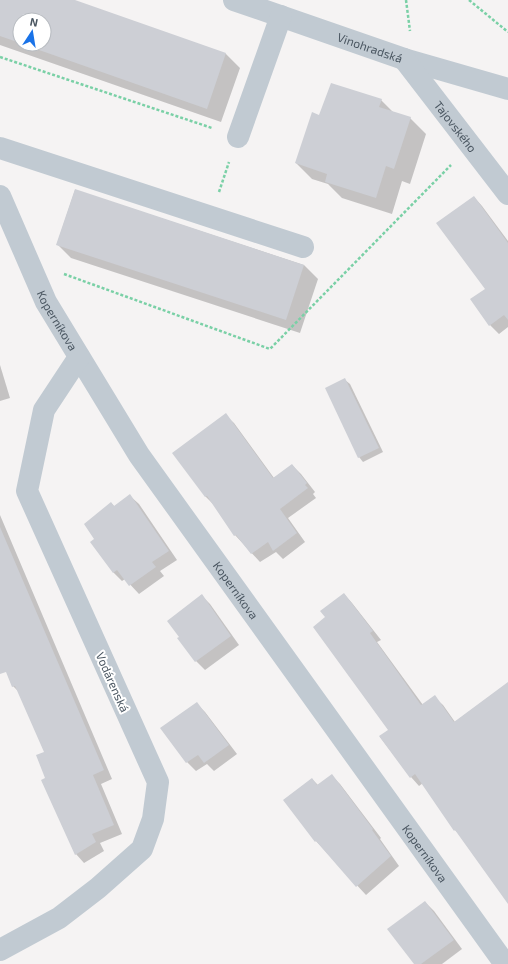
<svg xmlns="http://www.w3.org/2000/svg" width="508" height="964" font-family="'Exo 2',sans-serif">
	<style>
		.shadow { fill: #0003; fill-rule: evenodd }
		.building { fill: #cdcfd5 }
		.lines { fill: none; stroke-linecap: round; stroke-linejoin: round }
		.path { stroke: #7ad0a6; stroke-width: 2.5; stroke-dasharray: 3 2; stroke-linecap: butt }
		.minor { stroke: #c1cad2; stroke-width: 22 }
		.labels { text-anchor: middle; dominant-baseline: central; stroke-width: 4; stroke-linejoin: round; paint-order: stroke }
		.street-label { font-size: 12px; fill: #4a5661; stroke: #fff }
	</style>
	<rect width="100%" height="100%" fill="#f5f3f3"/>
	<g class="shadow">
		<path d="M 0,0 L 72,0 L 226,54 L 240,68 L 221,122 L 0,45 ZM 20,20 L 44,20 L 44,44 L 20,44 Z"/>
		<path d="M 381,100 L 394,113 L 410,118 L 426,134 L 410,184 L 402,181 L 392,214 L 342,198 L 328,184 L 312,179 L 296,163 Z"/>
		<path d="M 75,190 L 304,265 L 318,279 L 300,333 L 71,258 L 57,244 Z"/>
		<path d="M 474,197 L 482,206 L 508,241 L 508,327 L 499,334 L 490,325 L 486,289 Z"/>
		<path d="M 0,365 L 10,398 L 0,401 Z"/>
		<path d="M 345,380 L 350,384 L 383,452 L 363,462 L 359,457 Z"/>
		<path d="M 225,415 L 234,423 L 274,478 L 292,465 L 301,474 L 315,492 L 313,494 L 316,498 L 288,518 L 305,542 L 283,559 L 276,552 L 260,562 L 235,535 L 214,505 L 206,497 L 174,453 Z"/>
		<path d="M 130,496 L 139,504 L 177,560 L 160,571 L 164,576 L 139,594 L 125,579 L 122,581 L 113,572 L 96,539 L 111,503 L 115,507 Z"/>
		<path d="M 0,515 L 112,779 L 101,784 L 122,834 L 100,843 L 104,851 L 84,863 L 76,854 L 46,779 L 46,752 L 19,692 L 13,686 L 0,656 Z"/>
		<path d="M 344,594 L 352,603 L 381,640 L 377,642 L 423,705 L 434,697 L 443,705 L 455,722 L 508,683 L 508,900 L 462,837 L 455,830 L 423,783 L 419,786 L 411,777 L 380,737 L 389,730 L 327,617 Z"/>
		<path d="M 201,595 L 210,604 L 239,645 L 205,670 L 196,661 L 179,639 Z"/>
		<path d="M 197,704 L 205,712 L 237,754 L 214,771 L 207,764 L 196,771 L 187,762 Z"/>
		<path d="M 332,776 L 340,784 L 381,838 L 380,839 L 399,866 L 366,895 L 316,841 L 284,800 L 312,779 L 318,785 Z"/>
		<path d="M 425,902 L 434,911 L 462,949 L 442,964 L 415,964 Z"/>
	</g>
	<g class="building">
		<path d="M 0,0 L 75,0 L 226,53 L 207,109 L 22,44 L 44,44 L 44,20 L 20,20 L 20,43 L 0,36 Z"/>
		<path d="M 331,83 L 382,99 L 379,107 L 411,117 L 394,169 L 386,166 L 376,198 L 325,182 L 327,174 L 295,163 L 312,112 L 319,115 Z"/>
		<path d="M 75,189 L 304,265 L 286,320 L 56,245 Z"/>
		<path d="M 474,196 L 508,243 L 508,320 L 504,315 L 489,326 L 470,299 L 485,289 L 436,223 Z"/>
		<path d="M 345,378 L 379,448 L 358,458 L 325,388 Z"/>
		<path d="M 226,413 L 273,478 L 292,464 L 307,483 L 305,485 L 308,488 L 280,509 L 297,533 L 273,551 L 268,542 L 251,554 L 236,535 L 234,536 L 207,496 L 205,497 L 172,453 Z"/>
		<path d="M 130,494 L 169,551 L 152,562 L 156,567 L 129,586 L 117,570 L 113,573 L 90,542 L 94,539 L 84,524 L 111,502 L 114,506 Z"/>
		<path d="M 0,527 L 104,770 L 93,775 L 114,825 L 92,834 L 96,842 L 75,855 L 41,780 L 45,778 L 36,755 L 44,752 L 15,686 L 12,687 L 6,672 L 0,674 Z"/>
		<path d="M 344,593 L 373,631 L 370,633 L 421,705 L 435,695 L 454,722 L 508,682 L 508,904 L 455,830 L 454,831 L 415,774 L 410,778 L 379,736 L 388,730 L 313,627 L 325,617 L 320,611 Z"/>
		<path d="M 202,594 L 231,636 L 195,662 L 177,638 L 179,637 L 167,621 Z"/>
		<path d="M 197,702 L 229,745 L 204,763 L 198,755 L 186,763 L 160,728 Z"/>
		<path d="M 332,774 L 373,829 L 372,830 L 391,856 L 356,887 L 316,841 L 315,842 L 283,800 L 312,778 L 317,785 Z"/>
		<path d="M 425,901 L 454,940 L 421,964 L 414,964 L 387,929 Z"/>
	</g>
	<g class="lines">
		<g class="path">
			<path d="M 406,0 L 410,31"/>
			<path d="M 469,0 L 508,32"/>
			<path d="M 0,57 L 212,128"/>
			<path d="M 219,192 L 229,162"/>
			<path d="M 64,274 L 270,349 L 451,165"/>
		</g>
		<g class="minor">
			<path id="s1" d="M 234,0 L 404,59 L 508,89"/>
			<path id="s2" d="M 404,59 L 508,194"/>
			<path d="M 238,137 L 281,16"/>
			<path d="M 0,148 L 303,247"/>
			<path id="s3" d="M 0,196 L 46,302 L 139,455 L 505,964"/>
			<path d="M 0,950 L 59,918 L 98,888 L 142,849 L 153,819 L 158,782 L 27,491 L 44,410 L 79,357"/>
		</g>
	</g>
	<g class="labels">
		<g class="street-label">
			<text stroke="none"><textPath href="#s1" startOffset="144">Vinohradská</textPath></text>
			<text stroke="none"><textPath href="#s2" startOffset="85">Tajovského</textPath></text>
			<text stroke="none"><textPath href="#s3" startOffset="137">Koperníkova</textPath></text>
			<text stroke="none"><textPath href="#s3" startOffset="461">Koperníkova</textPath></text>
			<text transform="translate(113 682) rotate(66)">Vodárenská</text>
			<text stroke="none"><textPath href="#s3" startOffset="785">Koperníkova</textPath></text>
		</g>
	</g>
	<g transform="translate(32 32) rotate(12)"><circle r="19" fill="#ffffff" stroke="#b7bbc0"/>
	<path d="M0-3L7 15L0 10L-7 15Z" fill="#1a73e8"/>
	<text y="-6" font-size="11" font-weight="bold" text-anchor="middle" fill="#4a5661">N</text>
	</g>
</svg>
